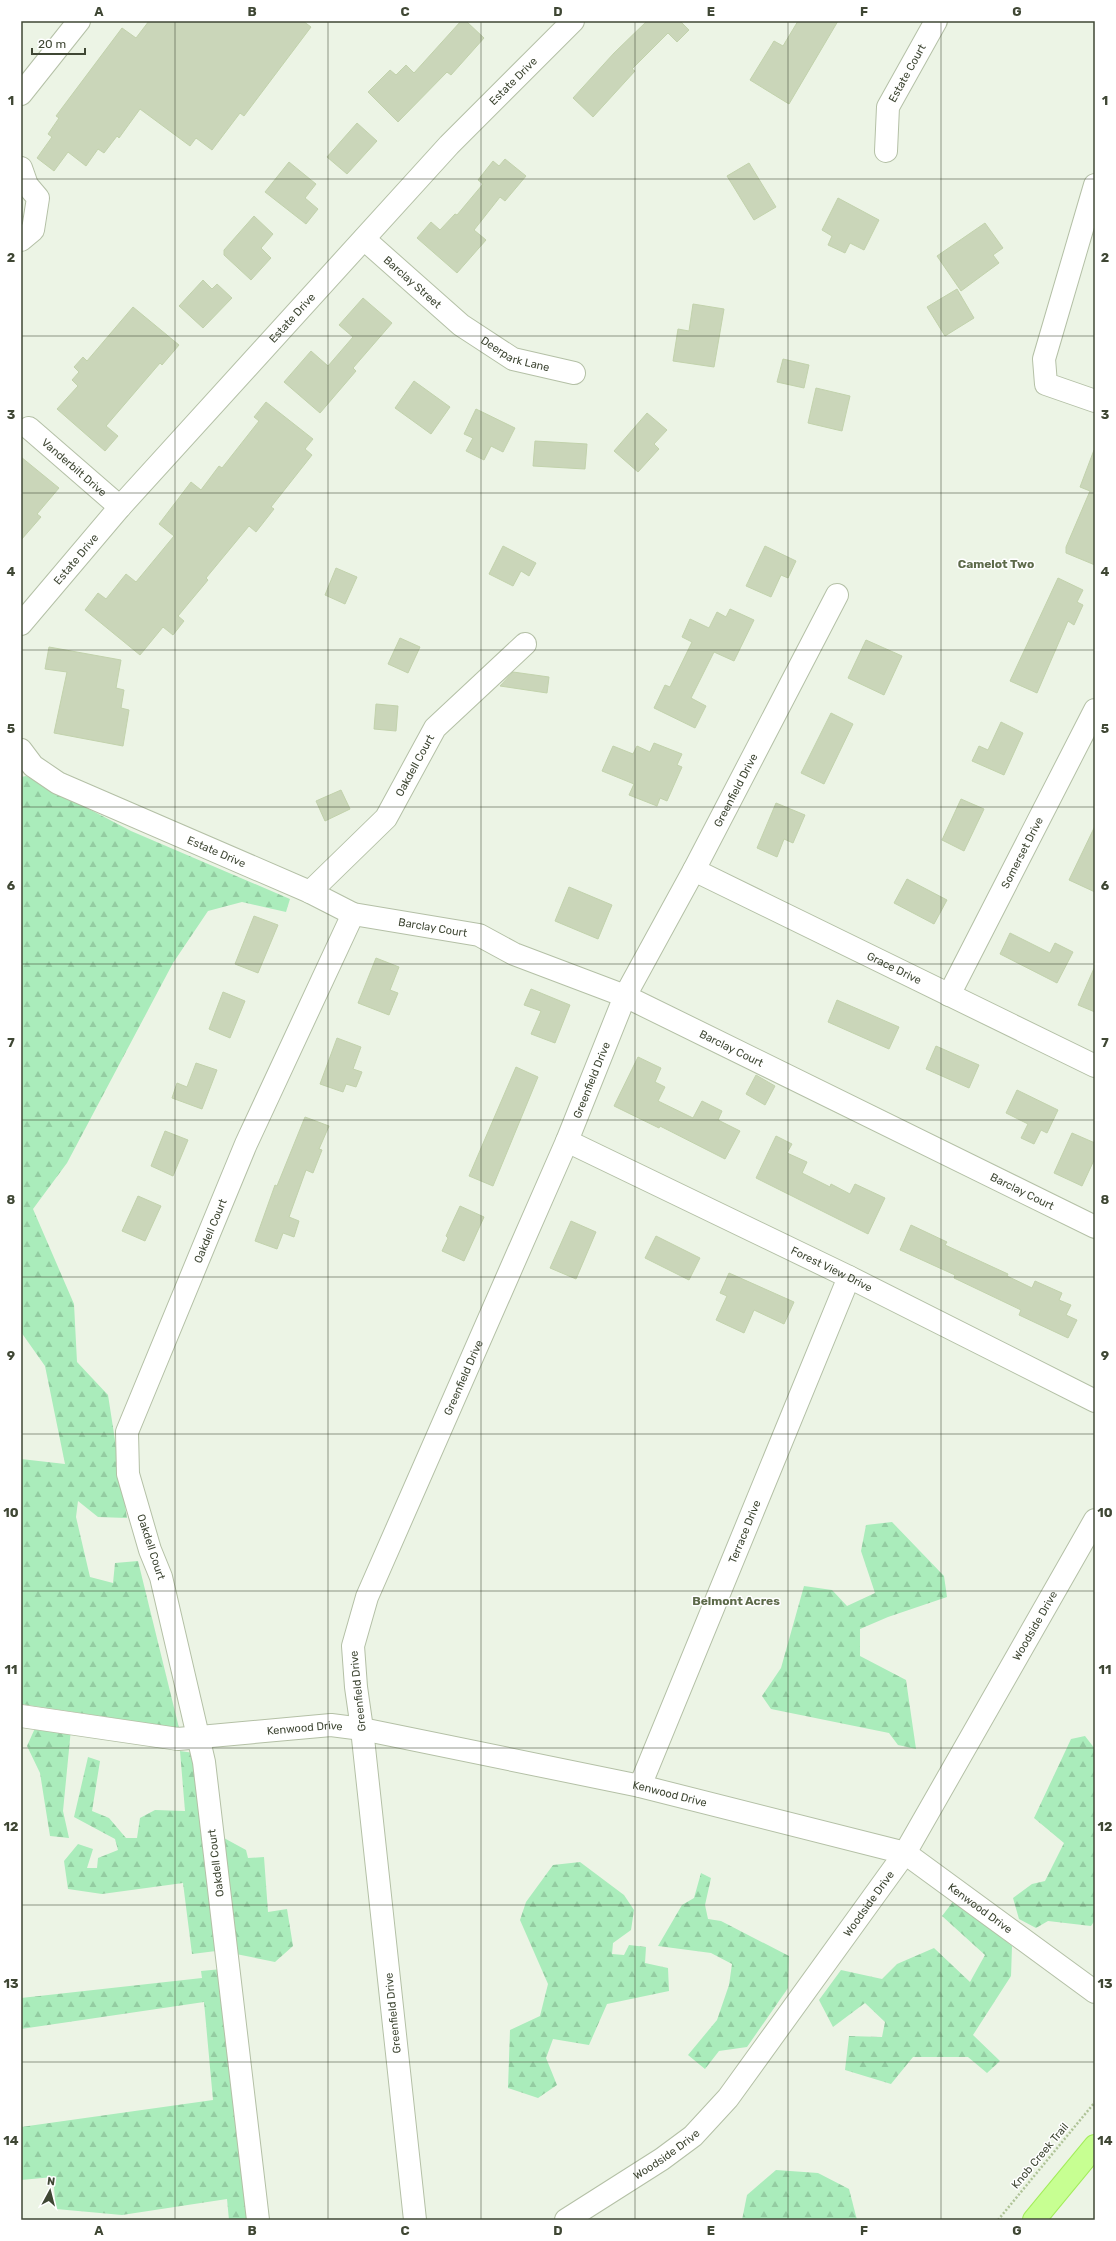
<svg xmlns="http://www.w3.org/2000/svg" width="1116" height="2241" font-family="Rubik,sans-serif">
	<style>
		.forest { fill: url(#forest-firs) }
		.building { fill: #cad6b9; stroke: #c2d2ac }
		.lines { fill: none; stroke-linecap: round; stroke-linejoin: round }
		.minor-casing { stroke: #b4c0a6; stroke-width: 24 }
		.major-casing { stroke: #a3ed5a; stroke-width: 24 }
		.path { stroke: #afc397; stroke-width: 2.5; stroke-dasharray: 2 2; stroke-linecap: butt }
		.minor { stroke: #fff; stroke-width: 22 }
		.major { stroke: #c7ff92; stroke-width: 22 }
		.grid { fill: none; stroke: #3f4734; stroke-width: 1; stroke-opacity: 0.55 }
		.labels { text-anchor: middle; dominant-baseline: central; stroke-width: 3; stroke-linejoin: round; paint-order: stroke }
		.street-label { font-size: 11px; fill: #3f4734; stroke: #fff }
		.neighbourhood-label { font-size: 12px; font-weight: bold; fill: #5d6a4a; stroke: #fff }
		.neatline { fill: none; stroke: #3f4734; stroke-width: 1.5 }
		.grid-label { font-size: 13px; text-anchor: middle; font-weight: bold; fill: #3f4734 }
	</style>
	<defs>
		<pattern id="forest-firs" width="22" height="20" patternUnits="userSpaceOnUse"><rect width="22" height="20" fill="#aaecbb"/><path d="M5 1l3.5 6h-7zM16 11l3.5 6h-7z" fill="#93cca1"/></pattern>
	</defs>
	<rect width="100%" height="100%" fill="#ecf4e5"/>
	<g class="forest">
		<path d="M 26,776 L 131,831 L 290,899 L 286,912 L 242,902 L 208,911 L 173,963 L 67,1163 L 33,1209 L 74,1304 L 77,1362 L 108,1395 L 127,1518 L 98,1517 L 78,1501 L 76,1517 L 90,1577 L 113,1583 L 115,1563 L 138,1561 L 179,1728 L 21,1704 L 21,1459 L 65,1464 L 45,1366 L 21,1332 L 21,777 Z"/>
		<path d="M 892,1522 L 944,1576 L 947,1597 L 888,1617 L 860,1629 L 860,1656 L 906,1680 L 916,1749 L 898,1745 L 889,1733 L 771,1709 L 762,1696 L 781,1668 L 804,1586 L 832,1590 L 847,1606 L 875,1593 L 861,1551 L 866,1525 Z"/>
		<path d="M 36,1726 L 71,1729 L 63,1811 L 69,1838 L 50,1836 L 40,1773 L 27,1746 Z"/>
		<path d="M 1085,1736 L 1095,1749 L 1095,1920 L 1091,1926 L 1048,1921 L 1036,1928 L 1019,1919 L 1013,1898 L 1032,1884 L 1045,1881 L 1064,1843 L 1034,1818 L 1071,1739 Z"/>
		<path d="M 180,1751 L 194,1753 L 216,1951 L 192,1954 L 183,1883 L 102,1894 L 68,1889 L 64,1861 L 78,1844 L 93,1849 L 87,1868 L 97,1868 L 98,1858 L 118,1850 L 115,1839 L 74,1817 L 88,1757 L 100,1761 L 92,1811 L 109,1818 L 126,1838 L 137,1838 L 140,1818 L 155,1810 L 185,1811 Z"/>
		<path d="M 224,1838 L 246,1850 L 248,1858 L 264,1857 L 268,1912 L 287,1909 L 293,1946 L 275,1962 L 236,1954 Z"/>
		<path d="M 580,1862 L 624,1895 L 634,1910 L 631,1930 L 613,1943 L 612,1954 L 624,1955 L 629,1945 L 646,1947 L 645,1963 L 668,1968 L 669,1991 L 607,2004 L 589,2045 L 553,2039 L 546,2058 L 557,2085 L 538,2098 L 508,2088 L 510,2030 L 540,2016 L 548,1984 L 520,1920 L 526,1902 L 553,1865 Z"/>
		<path d="M 701,1873 L 711,1878 L 705,1905 L 708,1919 L 721,1921 L 789,1956 L 788,1988 L 747,2047 L 719,2051 L 705,2069 L 688,2055 L 717,2020 L 729,1985 L 732,1964 L 711,1953 L 658,1946 L 682,1905 L 694,1898 Z"/>
		<path d="M 955,1899 L 1012,1946 L 1011,1976 L 973,2035 L 1000,2061 L 987,2073 L 968,2057 L 913,2057 L 891,2084 L 845,2070 L 849,2036 L 882,2037 L 885,2022 L 865,2003 L 833,2027 L 819,2000 L 841,1970 L 882,1979 L 897,1964 L 934,1948 L 970,1982 L 985,1955 L 942,1916 Z"/>
		<path d="M 222,1969 L 249,2220 L 229,2220 L 227,2199 L 122,2215 L 56,2209 L 53,2177 L 21,2180 L 21,2127 L 213,2100 L 204,2002 L 21,2029 L 21,1998 L 202,1978 L 201,1971 Z"/>
		<path d="M 776,2170 L 818,2173 L 849,2189 L 857,2220 L 742,2220 L 747,2195 Z"/>
	</g>
	<g class="building">
		<path d="M 149,21 L 303,21 L 311,27 L 244,116 L 240,113 L 212,150 L 196,138 L 190,146 L 140,109 L 119,138 L 117,136 L 104,153 L 98,149 L 86,166 L 68,152 L 54,171 L 37,158 L 52,137 L 48,134 L 59,118 L 56,116 L 122,28 L 136,38 Z"/>
		<path d="M 461,21 L 466,21 L 484,38 L 451,75 L 447,72 L 398,122 L 368,92 L 390,70 L 396,75 L 406,65 L 414,73 Z"/>
		<path d="M 647,21 L 680,21 L 689,30 L 677,42 L 668,33 L 632,69 L 635,71 L 593,117 L 573,98 L 614,53 Z"/>
		<path d="M 798,21 L 838,21 L 789,104 L 750,80 L 774,41 L 783,46 Z"/>
		<path d="M 357,123 L 377,141 L 347,174 L 327,157 Z"/>
		<path d="M 505,159 L 526,176 L 505,201 L 500,197 L 474,230 L 486,240 L 457,273 L 417,238 L 431,222 L 440,230 L 455,214 L 457,215 L 483,184 L 478,180 L 493,161 L 499,166 Z"/>
		<path d="M 289,162 L 316,184 L 305,198 L 318,209 L 306,224 L 265,192 Z"/>
		<path d="M 749,163 L 776,207 L 754,220 L 727,176 Z"/>
		<path d="M 838,198 L 879,220 L 864,250 L 850,243 L 845,253 L 828,245 L 832,236 L 822,230 Z"/>
		<path d="M 254,216 L 273,234 L 261,248 L 271,258 L 251,280 L 224,255 L 224,250 Z"/>
		<path d="M 985,223 L 1003,248 L 993,255 L 999,263 L 961,291 L 937,256 Z"/>
		<path d="M 203,280 L 212,289 L 217,284 L 232,298 L 203,328 L 179,306 Z"/>
		<path d="M 957,289 L 974,318 L 945,336 L 927,307 Z"/>
		<path d="M 363,298 L 392,323 L 353,368 L 356,371 L 320,413 L 284,382 L 311,351 L 328,366 L 353,337 L 339,325 Z"/>
		<path d="M 693,304 L 724,309 L 714,367 L 673,361 L 678,329 L 689,331 Z"/>
		<path d="M 133,307 L 179,345 L 162,365 L 160,363 L 106,426 L 118,436 L 105,451 L 57,409 L 78,386 L 72,380 L 79,372 L 74,367 L 83,357 L 87,361 Z"/>
		<path d="M 783,359 L 809,365 L 804,388 L 777,382 Z"/>
		<path d="M 414,381 L 450,407 L 431,434 L 395,408 Z"/>
		<path d="M 816,388 L 850,396 L 842,431 L 808,423 Z"/>
		<path d="M 266,402 L 313,439 L 305,449 L 312,455 L 271,507 L 274,509 L 256,532 L 249,526 L 206,578 L 208,580 L 178,616 L 184,621 L 173,635 L 163,627 L 140,655 L 85,610 L 98,593 L 106,599 L 126,574 L 136,582 L 174,536 L 159,524 L 191,482 L 201,490 L 219,466 L 222,468 L 259,421 L 254,417 Z"/>
		<path d="M 476,409 L 515,428 L 503,452 L 491,446 L 484,460 L 466,451 L 473,438 L 464,434 Z"/>
		<path d="M 647,413 L 667,430 L 654,444 L 659,449 L 638,472 L 614,451 Z"/>
		<path d="M 535,441 L 587,444 L 585,469 L 533,466 Z"/>
		<path d="M 1094,450 L 1095,450 L 1095,565 L 1066,553 L 1066,547 L 1090,491 L 1080,487 Z"/>
		<path d="M 21,457 L 59,488 L 37,514 L 41,517 L 21,540 Z"/>
		<path d="M 503,546 L 536,563 L 529,576 L 521,571 L 513,586 L 489,574 Z"/>
		<path d="M 765,546 L 796,561 L 788,578 L 781,575 L 771,597 L 746,586 Z"/>
		<path d="M 336,568 L 357,577 L 345,604 L 325,595 Z"/>
		<path d="M 1058,578 L 1083,590 L 1077,602 L 1083,605 L 1074,625 L 1068,621 L 1037,693 L 1010,681 Z"/>
		<path d="M 730,609 L 754,620 L 734,661 L 714,652 L 691,698 L 706,706 L 695,728 L 654,708 L 665,685 L 670,687 L 692,642 L 682,637 L 690,619 L 709,628 L 717,612 L 726,617 Z"/>
		<path d="M 400,638 L 420,647 L 408,673 L 388,664 Z"/>
		<path d="M 866,640 L 902,656 L 884,695 L 848,678 Z"/>
		<path d="M 49,647 L 121,660 L 116,688 L 124,690 L 121,708 L 129,710 L 123,746 L 54,733 L 67,672 L 45,669 Z"/>
		<path d="M 513,672 L 549,677 L 547,693 L 500,686 Z"/>
		<path d="M 376,704 L 398,706 L 396,731 L 374,729 Z"/>
		<path d="M 831,713 L 853,724 L 824,784 L 801,773 Z"/>
		<path d="M 1001,722 L 1023,733 L 1004,775 L 972,761 L 979,746 L 988,750 Z"/>
		<path d="M 654,743 L 682,754 L 677,765 L 682,767 L 667,801 L 660,798 L 657,806 L 629,795 L 634,784 L 602,771 L 613,746 L 633,754 L 637,746 L 650,752 Z"/>
		<path d="M 341,790 L 350,809 L 325,821 L 316,801 Z"/>
		<path d="M 961,799 L 984,809 L 964,851 L 942,840 Z"/>
		<path d="M 776,803 L 805,815 L 793,843 L 784,839 L 777,857 L 757,848 Z"/>
		<path d="M 1095,826 L 1095,892 L 1069,880 Z"/>
		<path d="M 907,879 L 947,900 L 934,924 L 894,903 Z"/>
		<path d="M 569,887 L 612,905 L 598,939 L 555,921 Z"/>
		<path d="M 254,916 L 278,925 L 258,973 L 235,964 Z"/>
		<path d="M 1010,933 L 1050,953 L 1055,943 L 1073,952 L 1057,983 L 1000,954 Z"/>
		<path d="M 376,958 L 399,967 L 390,990 L 398,993 L 389,1015 L 358,1003 Z"/>
		<path d="M 1095,966 L 1095,1012 L 1078,1005 Z"/>
		<path d="M 531,989 L 570,1005 L 555,1043 L 531,1034 L 541,1011 L 524,1005 Z"/>
		<path d="M 223,992 L 245,1001 L 230,1038 L 209,1029 Z"/>
		<path d="M 837,1000 L 899,1027 L 889,1049 L 828,1022 Z"/>
		<path d="M 337,1038 L 361,1047 L 353,1069 L 362,1072 L 356,1087 L 346,1084 L 343,1092 L 320,1084 Z"/>
		<path d="M 936,1046 L 979,1065 L 969,1088 L 926,1069 Z"/>
		<path d="M 638,1057 L 661,1068 L 655,1082 L 665,1087 L 658,1101 L 693,1118 L 702,1101 L 722,1111 L 718,1120 L 740,1131 L 725,1159 L 660,1126 L 659,1128 L 614,1106 Z"/>
		<path d="M 196,1063 L 217,1070 L 202,1109 L 172,1098 L 177,1083 L 187,1087 Z"/>
		<path d="M 516,1067 L 538,1077 L 493,1186 L 469,1176 Z"/>
		<path d="M 756,1075 L 775,1086 L 765,1105 L 746,1094 Z"/>
		<path d="M 1017,1090 L 1058,1110 L 1047,1133 L 1041,1130 L 1034,1144 L 1021,1138 L 1028,1124 L 1006,1113 Z"/>
		<path d="M 305,1117 L 329,1126 L 319,1149 L 322,1150 L 313,1173 L 306,1170 L 289,1217 L 299,1221 L 294,1237 L 283,1233 L 277,1249 L 255,1241 L 275,1185 L 277,1186 Z"/>
		<path d="M 165,1131 L 188,1140 L 173,1176 L 151,1166 Z"/>
		<path d="M 1072,1133 L 1095,1143 L 1095,1158 L 1082,1186 L 1054,1173 Z"/>
		<path d="M 776,1136 L 792,1144 L 787,1153 L 807,1162 L 802,1173 L 830,1187 L 831,1184 L 850,1194 L 855,1184 L 885,1198 L 868,1234 L 756,1178 Z"/>
		<path d="M 138,1196 L 161,1206 L 145,1241 L 122,1231 Z"/>
		<path d="M 460,1206 L 484,1217 L 464,1261 L 442,1251 L 448,1238 L 446,1236 Z"/>
		<path d="M 571,1221 L 596,1232 L 576,1279 L 550,1268 Z"/>
		<path d="M 911,1225 L 947,1242 L 945,1245 L 1008,1274 L 1007,1276 L 1032,1288 L 1035,1281 L 1062,1293 L 1059,1300 L 1071,1305 L 1066,1315 L 1077,1320 L 1068,1338 L 1019,1315 L 1021,1310 L 954,1278 L 955,1275 L 900,1250 Z"/>
		<path d="M 656,1236 L 700,1258 L 689,1280 L 645,1258 Z"/>
		<path d="M 729,1273 L 794,1302 L 784,1324 L 754,1310 L 744,1333 L 716,1320 L 727,1296 L 720,1293 Z"/>
	</g>
	<g class="lines">
		<g class="minor-casing">
			<g id="minor">
				<path d="M 21,94 L 79,21"/>
				<path id="s1" d="M 886,151 L 888,107 L 936,21"/>
				<path d="M 21,168 L 27,185 L 38,198 L 33,230 L 21,240"/>
				<path d="M 1095,185 L 1044,359 L 1046,384 L 1095,401"/>
				<path id="s2" d="M 364,239 L 461,325 L 513,359 L 574,373"/>
				<path id="s3" d="M 29,428 L 120,507"/>
				<path id="s4" d="M 21,624 L 120,507 L 449,145 L 573,21"/>
				<path id="s5" d="M 21,750 L 33,766 L 58,783 L 310,892 L 353,914 L 479,935 L 514,954 L 625,996 L 1095,1227"/>
				<path id="s6" d="M 694,870 L 1095,1066"/>
				<path id="s7" d="M 310,892 L 386,818 L 435,728 L 525,644"/>
				<path id="s8" d="M 949,995 L 1095,710"/>
				<path id="s9" d="M 567,1141 L 849,1277 L 1095,1401"/>
				<path id="s10" d="M 21,1716 L 178,1739 L 331,1725 L 362,1729 L 640,1786 L 905,1853 L 1095,1992"/>
				<path id="s11" d="M 640,1786 L 849,1277"/>
				<path id="s12" d="M 258,2220 L 204,1762 L 161,1577 L 150,1550 L 128,1474 L 127,1432 L 246,1144 L 353,914"/>
				<path id="s13" d="M 415,2220 L 362,1729 L 356,1687 L 353,1646 L 367,1597 L 567,1141 L 625,996 L 694,870 L 837,595"/>
				<path id="s14" d="M 566,2220 L 662,2159 L 693,2136 L 728,2098 L 905,1853 L 1095,1520"/>
			</g>
		</g>
		<g class="major-casing">
			<path id="major" d="M 1034,2220 L 1095,2146"/>
		</g>
		<path class="path" d="M 998,2220 L 1095,2102"/>
		<use href="#minor" class="minor"/>
		<use href="#major" class="major"/>
	</g>
	<path class="grid" d="M 175,21 L 175,2220M 328,21 L 328,2220M 481,21 L 481,2220M 635,21 L 635,2220M 788,21 L 788,2220M 941,21 L 941,2220M 21,179 L 1095,179M 21,336 L 1095,336M 21,493 L 1095,493M 21,650 L 1095,650M 21,807 L 1095,807M 21,964 L 1095,964M 21,1120 L 1095,1120M 21,1277 L 1095,1277M 21,1434 L 1095,1434M 21,1591 L 1095,1591M 21,1748 L 1095,1748M 21,1905 L 1095,1905M 21,2062 L 1095,2062"/>
	<g class="labels">
		<g class="street-label">
			<text stroke="none"><textPath href="#s1" startOffset="83">Estate Court</textPath></text>
			<text stroke="none"><textPath href="#s4" startOffset="733">Estate Drive</textPath></text>
			<text stroke="none"><textPath href="#s2" startOffset="65">Barclay Street</textPath></text>
			<text stroke="none"><textPath href="#s4" startOffset="409">Estate Drive</textPath></text>
			<text stroke="none"><textPath href="#s2" startOffset="192">Deerpark Lane</textPath></text>
			<text stroke="none"><textPath href="#s3" startOffset="60">Vanderbilt Drive</textPath></text>
			<text stroke="none"><textPath href="#s4" startOffset="85">Estate Drive</textPath></text>
			<text stroke="none"><textPath href="#s7" startOffset="166">Oakdell Court</textPath></text>
			<text stroke="none"><textPath href="#s13" startOffset="1516">Greenfield Drive</textPath></text>
			<text stroke="none"><textPath href="#s5" startOffset="223">Estate Drive</textPath></text>
			<text stroke="none"><textPath href="#s8" startOffset="160">Somerset Drive</textPath></text>
			<text stroke="none"><textPath href="#s5" startOffset="454">Barclay Court</textPath></text>
			<text stroke="none"><textPath href="#s6" startOffset="223">Grace Drive</textPath></text>
			<text stroke="none"><textPath href="#s5" startOffset="778">Barclay Court</textPath></text>
			<text stroke="none"><textPath href="#s13" startOffset="1192">Greenfield Drive</textPath></text>
			<text stroke="none"><textPath href="#s5" startOffset="1102">Barclay Court</textPath></text>
			<text stroke="none"><textPath href="#s12" startOffset="1019">Oakdell Court</textPath></text>
			<text stroke="none"><textPath href="#s9" startOffset="294">Forest View Drive</textPath></text>
			<text stroke="none"><textPath href="#s13" startOffset="868">Greenfield Drive</textPath></text>
			<text stroke="none"><textPath href="#s11" startOffset="275">Terrace Drive</textPath></text>
			<text transform="translate(151 1547) rotate(72)">Oakdell Court</text>
			<text stroke="none"><textPath href="#s14" startOffset="768">Woodside Drive</textPath></text>
			<text transform="translate(358 1691) rotate(-96)">Greenfield Drive</text>
			<text stroke="none"><textPath href="#s10" startOffset="286">Kenwood Drive</textPath></text>
			<text stroke="none"><textPath href="#s10" startOffset="658">Kenwood Drive</textPath></text>
			<text transform="translate(216 1863) rotate(-97)">Oakdell Court</text>
			<text stroke="none"><textPath href="#s14" startOffset="444">Woodside Drive</textPath></text>
			<text stroke="none"><textPath href="#s10" startOffset="994">Kenwood Drive</textPath></text>
			<text transform="translate(393 2013) rotate(-96)">Greenfield Drive</text>
			<text stroke="none"><textPath href="#s14" startOffset="120">Woodside Drive</textPath></text>
			<text transform="translate(1040 2156) rotate(-50)">Knob Creek Trail</text>
		</g>
		<g class="neighbourhood-label">
			<text x="996" y="564">Camelot Two</text>
			<text x="736" y="1601">Belmont Acres</text>
		</g>
	</g>
	<rect width="1116" height="2241" fill="none" stroke="#ffffff" stroke-width="44"/>
	<g transform="translate(50 2191) rotate(7)" stroke="#ffffff" stroke-width="3" paint-order="stroke">
	<path d="M0-3L7 15L0 10L-7 15Z" fill="#3f4734"/>
	<text y="-6" font-size="11" font-weight="bold" text-anchor="middle" fill="#3f4734">N</text>
	</g>
	<path d="M32 48v6h53v-6" fill="none" stroke="#3f4734" stroke-width="2"/>
	<text x="38" y="48" font-size="12" fill="#3f4734" stroke="#ffffff" stroke-width="3" paint-order="stroke">20 m</text>
	<rect x="22" y="22" width="1072" height="2197" class="neatline"/>
	<g class="grid-label">
		<text x="99" y="16">A</text>
		<text x="252" y="16">B</text>
		<text x="405" y="16">C</text>
		<text x="558" y="16">D</text>
		<text x="711" y="16">E</text>
		<text x="864" y="16">F</text>
		<text x="1017" y="16">G</text>
		<text x="11" y="105">1</text>
		<text x="1105" y="105">1</text>
		<text x="11" y="262">2</text>
		<text x="1105" y="262">2</text>
		<text x="11" y="419">3</text>
		<text x="1105" y="419">3</text>
		<text x="11" y="576">4</text>
		<text x="1105" y="576">4</text>
		<text x="11" y="733">5</text>
		<text x="1105" y="733">5</text>
		<text x="11" y="890">6</text>
		<text x="1105" y="890">6</text>
		<text x="11" y="1047">7</text>
		<text x="1105" y="1047">7</text>
		<text x="11" y="1204">8</text>
		<text x="1105" y="1204">8</text>
		<text x="11" y="1360">9</text>
		<text x="1105" y="1360">9</text>
		<text x="11" y="1517">10</text>
		<text x="1105" y="1517">10</text>
		<text x="11" y="1674">11</text>
		<text x="1105" y="1674">11</text>
		<text x="11" y="1831">12</text>
		<text x="1105" y="1831">12</text>
		<text x="11" y="1988">13</text>
		<text x="1105" y="1988">13</text>
		<text x="11" y="2145">14</text>
		<text x="1105" y="2145">14</text>
		<text x="99" y="2235">A</text>
		<text x="252" y="2235">B</text>
		<text x="405" y="2235">C</text>
		<text x="558" y="2235">D</text>
		<text x="711" y="2235">E</text>
		<text x="864" y="2235">F</text>
		<text x="1017" y="2235">G</text>
	</g>
</svg>
